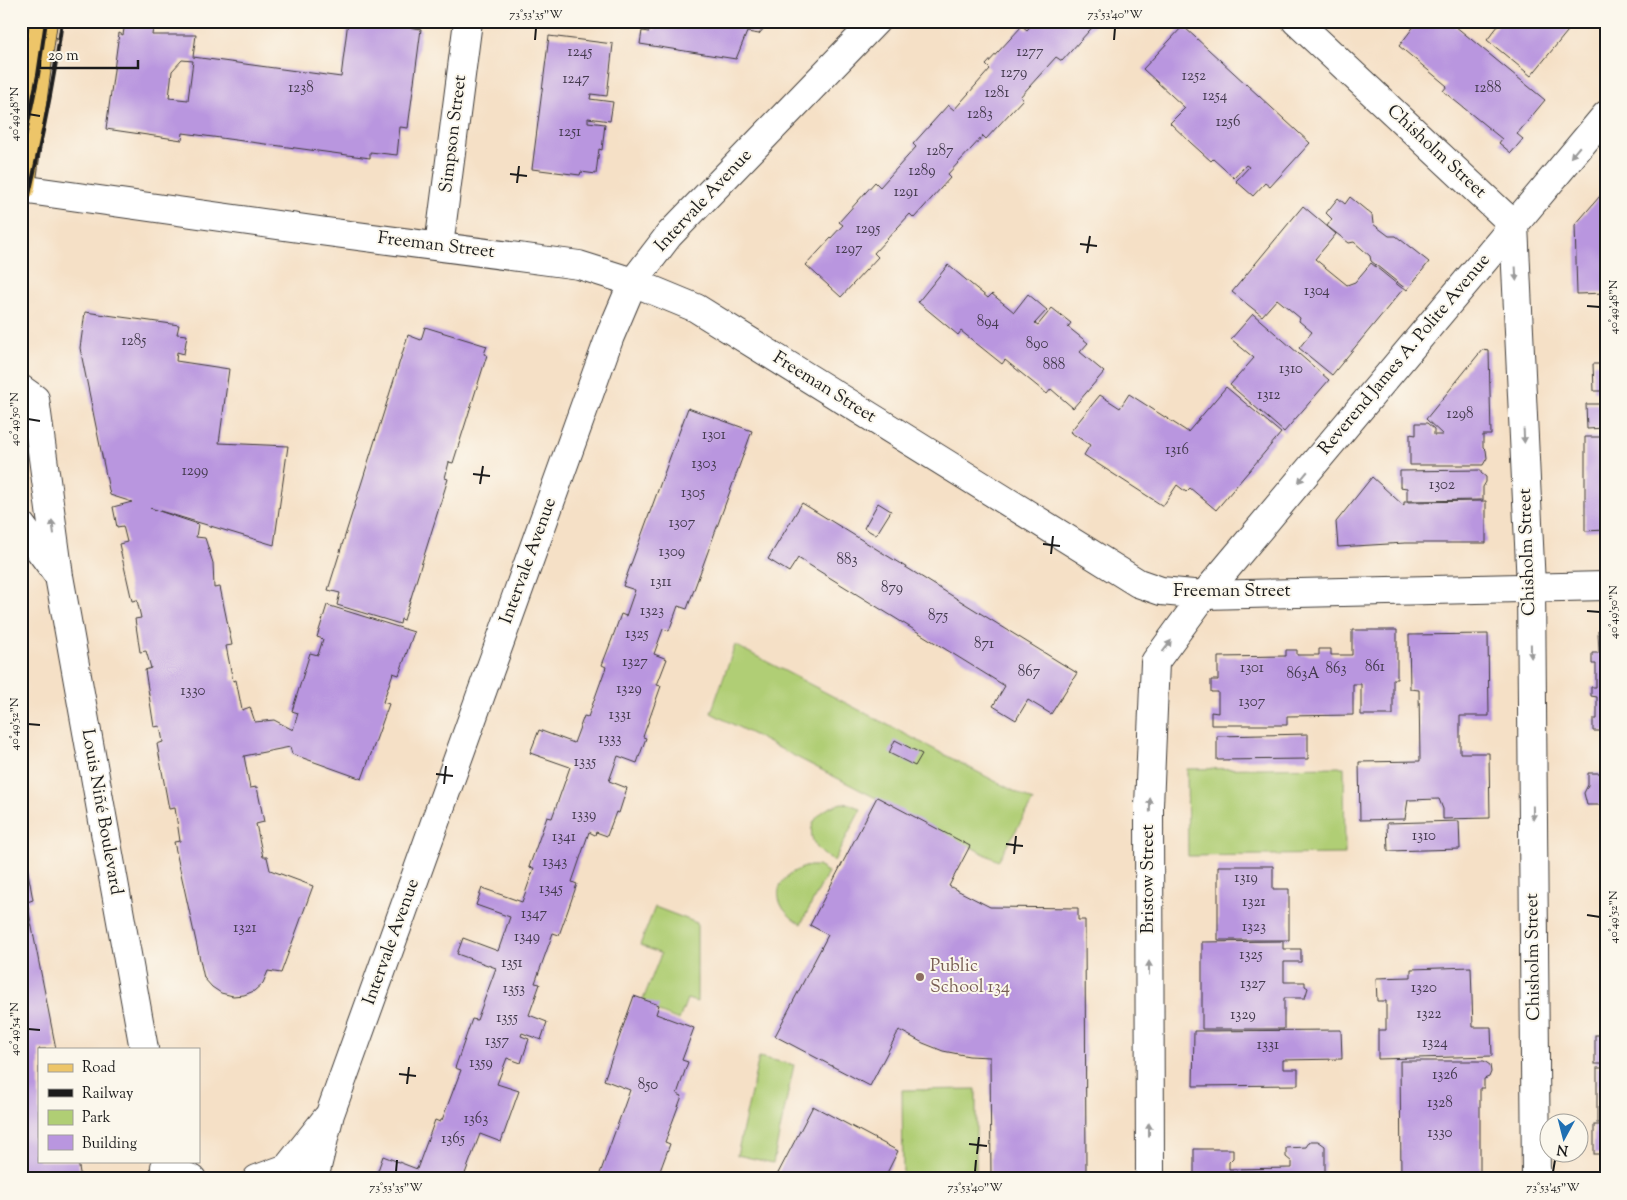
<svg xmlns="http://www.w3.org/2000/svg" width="1627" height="1200" font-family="'Sorts Mill Goudy',serif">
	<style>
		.green { fill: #b0ce74; stroke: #667548 }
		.building { fill: #b996df; fill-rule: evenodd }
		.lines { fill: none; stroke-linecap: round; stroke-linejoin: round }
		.minor-casing { stroke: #3d3936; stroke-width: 30 }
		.major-casing { stroke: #3d3936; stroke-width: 30 }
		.minor { stroke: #fff; stroke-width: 28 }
		.major { stroke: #edc569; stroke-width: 28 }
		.rail { stroke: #1c1c1c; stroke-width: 4 }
		.oneway { fill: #999 }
		.ticks { fill: none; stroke: #1c1c1c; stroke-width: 2 }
		.education-dot { fill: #8d6e63; stroke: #fbf7ec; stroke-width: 2 }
		.labels { text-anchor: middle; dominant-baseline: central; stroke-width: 4; stroke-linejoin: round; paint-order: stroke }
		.number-label { font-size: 15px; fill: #433a4d }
		.street-label { font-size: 18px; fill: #1c1c1c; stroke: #fbf7ec }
		.education-label { font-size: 18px; fill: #785e54; stroke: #fbf7ec; text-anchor: start }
		.neatline { fill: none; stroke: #1c1c1c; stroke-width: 2 }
		.ticks-label { font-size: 12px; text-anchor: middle; fill: #1c1c1c }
	</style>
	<rect width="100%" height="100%" fill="#fbf7ec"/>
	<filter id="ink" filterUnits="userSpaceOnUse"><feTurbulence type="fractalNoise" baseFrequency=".02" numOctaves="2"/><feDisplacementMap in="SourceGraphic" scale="10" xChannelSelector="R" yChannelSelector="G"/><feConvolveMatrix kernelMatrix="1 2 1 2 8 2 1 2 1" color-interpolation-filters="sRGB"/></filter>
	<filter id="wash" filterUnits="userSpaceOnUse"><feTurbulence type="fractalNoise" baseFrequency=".0096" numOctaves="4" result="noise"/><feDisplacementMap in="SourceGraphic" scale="20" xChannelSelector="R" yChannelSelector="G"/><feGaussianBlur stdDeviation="1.12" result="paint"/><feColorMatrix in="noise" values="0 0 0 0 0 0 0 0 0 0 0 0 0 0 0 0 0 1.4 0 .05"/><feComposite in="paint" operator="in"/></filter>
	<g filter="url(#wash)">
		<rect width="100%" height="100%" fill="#f5e0c6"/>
		<g class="green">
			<path d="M 735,645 L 1033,801 L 998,861 L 711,713 Z"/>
			<path d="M 1344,767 L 1345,854 L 1188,856 L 1187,769 Z"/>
			<path d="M 842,803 L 850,804 L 861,809 L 834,861 C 800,844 806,812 842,803 Z"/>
			<path d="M 809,866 L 818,866 L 828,872 L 801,924 C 768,905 772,875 809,866 Z"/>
			<path d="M 655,907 L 697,923 L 697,1002 L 687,999 L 679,1020 L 641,1005 L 661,954 L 640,945 Z"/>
			<path d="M 759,1057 L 794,1065 L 773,1163 L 737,1155 Z"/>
			<path d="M 976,1089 L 976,1179 L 903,1179 L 902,1090 Z"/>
		</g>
		<g id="blocks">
			<g class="building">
				<path d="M 348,21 L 363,21 L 421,29 L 408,128 L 400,127 L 397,155 L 370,152 L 370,158 L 183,133 L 182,140 L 106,129 L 119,33 L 123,35 L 125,23 L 153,27 L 152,35 L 196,35 L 193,57 L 341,77 ZM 182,60 L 193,61 L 188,100 L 169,98 L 172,71 Z"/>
				<path d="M 656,21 L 669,21 L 709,27 L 710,21 L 770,21 L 759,34 L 747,32 L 736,59 L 640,44 L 642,31 L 649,32 L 650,28 L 655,30 Z"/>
				<path d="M 1035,21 L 1098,21 L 1062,61 L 1056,57 L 1020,97 L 1023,99 L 986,139 L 983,136 L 947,175 L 950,178 L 914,218 L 910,214 L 874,253 L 878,257 L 841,297 L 806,265 L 843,225 L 839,222 L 875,182 L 880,187 L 916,147 L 913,144 L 948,105 L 954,110 L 990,69 L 986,65 L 1022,26 L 1027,30 Z"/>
				<path d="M 1418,21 L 1449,21 L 1545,100 L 1517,134 L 1523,139 L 1511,153 L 1499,143 L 1502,139 L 1443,91 L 1447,86 L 1399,46 Z"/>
				<path d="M 1502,21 L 1576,21 L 1531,76 L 1487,40 Z"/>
				<path d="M 1183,26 L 1310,143 L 1270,187 L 1265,183 L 1253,196 L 1236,181 L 1249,167 L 1246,165 L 1234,178 L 1213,159 L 1211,161 L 1191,143 L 1170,123 L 1185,108 L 1143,69 Z"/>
				<path d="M 549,36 L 613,44 L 607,96 L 591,94 L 590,99 L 613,102 L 610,121 L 588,118 L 588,122 L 605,124 L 602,150 L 599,149 L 596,174 L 581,172 L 580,175 L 532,169 Z"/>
				<path d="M 1606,189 L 1606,293 L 1577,294 L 1575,225 Z"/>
				<path d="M 1350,197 L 1372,215 L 1373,224 L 1389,236 L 1396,236 L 1429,262 L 1407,290 L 1371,261 L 1370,256 L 1354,242 L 1349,243 L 1327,226 L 1332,219 L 1326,213 L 1338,198 L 1345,204 Z"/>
				<path d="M 1303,206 L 1336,234 L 1315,259 L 1347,285 L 1355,282 L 1371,263 L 1403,289 L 1332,375 L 1299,348 L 1312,332 L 1299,321 L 1300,318 L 1277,299 L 1262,316 L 1232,292 Z"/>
				<path d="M 948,265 L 988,298 L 992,294 L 1014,312 L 1028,294 L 1047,310 L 1035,323 L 1038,325 L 1052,308 L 1071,323 L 1068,327 L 1088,343 L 1080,352 L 1104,372 L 1073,408 L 1051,389 L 1047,394 L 1005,360 L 1002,364 L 961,331 L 958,335 L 918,302 Z"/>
				<path d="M 85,312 L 179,325 L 177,334 L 187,335 L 184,354 L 177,352 L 176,361 L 229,369 L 219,443 L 288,446 L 274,545 L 150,508 L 198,524 L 196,537 L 205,538 L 213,563 L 214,588 L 220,587 L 232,645 L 226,646 L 233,681 L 236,680 L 242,710 L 250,707 L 255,722 L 274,720 L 293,730 L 298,713 L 292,711 L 310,653 L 318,655 L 323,639 L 317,637 L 327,605 L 414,632 L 399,675 L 393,673 L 383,702 L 389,704 L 362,779 L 292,754 L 290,747 L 244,756 L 250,788 L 257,787 L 264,822 L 256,824 L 263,857 L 267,857 L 270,870 L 313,886 L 281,973 L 268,971 L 263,983 L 254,991 L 244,995 L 233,996 L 221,993 L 212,987 L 204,978 L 174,842 L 180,841 L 175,808 L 169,809 L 157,744 L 163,742 L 160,726 L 154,727 L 145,670 L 151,668 L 146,651 L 140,652 L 135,619 L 141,618 L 137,600 L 132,601 L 119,544 L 127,542 L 123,526 L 117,527 L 113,507 L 132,502 L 110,495 L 80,348 Z"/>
				<path d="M 1253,314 L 1329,380 L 1284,432 L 1230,385 L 1254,358 L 1231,339 Z"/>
				<path d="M 425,327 L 487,346 L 484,354 L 487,355 L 453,463 L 449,462 L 445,478 L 448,479 L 404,620 L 401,619 L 400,624 L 337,605 L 340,593 L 328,590 L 408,335 L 421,340 Z"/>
				<path d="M 1482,350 L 1489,351 L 1491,435 L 1483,435 L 1483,447 L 1486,450 L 1487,458 L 1483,465 L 1410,465 L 1410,434 L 1416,435 L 1416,423 L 1427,423 L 1434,429 L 1434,435 L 1443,435 L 1426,419 Z"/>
				<path d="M 1593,364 L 1606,364 L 1606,391 L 1594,391 Z"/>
				<path d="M 1226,387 L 1281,433 L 1216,510 L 1190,488 L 1186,492 L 1177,485 L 1163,506 L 1084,455 L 1090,445 L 1070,432 L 1100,395 L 1120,408 L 1129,394 L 1188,432 Z"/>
				<path d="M 1586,404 L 1606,404 L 1606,428 L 1587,429 Z"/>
				<path d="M 688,408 L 752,431 L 687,609 L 678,606 L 669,631 L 663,629 L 654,654 L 667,659 L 657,685 L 661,686 L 643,737 L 646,738 L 637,763 L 618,756 L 609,781 L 627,788 L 619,813 L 616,812 L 607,836 L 596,832 L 595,835 L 589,832 L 572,882 L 577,884 L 568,910 L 559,935 L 553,933 L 535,983 L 540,984 L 529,1015 L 547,1022 L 541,1040 L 522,1033 L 521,1036 L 529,1039 L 521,1063 L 507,1058 L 497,1084 L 519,1091 L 501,1142 L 480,1134 L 463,1179 L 375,1179 L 383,1156 L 417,1169 L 435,1120 L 440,1122 L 441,1120 L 442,1120 L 461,1070 L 455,1068 L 472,1019 L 477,1020 L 496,968 L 457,954 L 463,938 L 498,951 L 510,917 L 476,905 L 482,888 L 522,902 L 534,868 L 529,867 L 547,817 L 552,818 L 570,767 L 530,753 L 539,730 L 574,743 L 584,716 L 588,717 L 606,667 L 602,665 L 612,639 L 621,614 L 626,616 L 635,590 L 623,586 Z"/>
				<path d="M 1585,437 L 1606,437 L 1606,530 L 1585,531 Z"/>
				<path d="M 1481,470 L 1481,473 L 1486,477 L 1486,482 L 1483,487 L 1483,500 L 1407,501 L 1407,488 L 1400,487 L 1400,471 Z"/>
				<path d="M 1372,477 L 1404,506 L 1404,502 L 1486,501 L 1486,543 L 1405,543 L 1338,547 L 1336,522 Z"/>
				<path d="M 802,503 L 1077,673 L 1051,714 L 1028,700 L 1016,720 L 993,706 L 1005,686 L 798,558 L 789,572 L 768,559 Z"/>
				<path d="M 878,503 L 891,511 L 876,535 L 864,528 Z"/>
				<path d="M 1352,630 L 1397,630 L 1397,679 L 1393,679 L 1393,715 L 1361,715 L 1361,684 L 1353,684 L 1353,715 L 1287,716 L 1287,725 L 1211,725 L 1211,712 L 1218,713 L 1218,692 L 1211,692 L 1211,680 L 1218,680 L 1218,657 L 1286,656 L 1286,650 L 1297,650 L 1297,655 L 1319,655 L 1319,649 L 1331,649 L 1331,655 L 1352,655 Z"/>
				<path d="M 1598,631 L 1606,631 L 1606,731 L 1593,731 L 1593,719 L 1597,719 L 1597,697 L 1591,696 L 1591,687 L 1596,687 L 1596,664 L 1592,664 L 1592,653 L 1599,653 Z"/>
				<path d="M 1488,634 L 1489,716 L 1460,716 L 1460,753 L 1489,753 L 1490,818 L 1443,819 L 1443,809 L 1439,799 L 1408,800 L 1405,819 L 1360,820 L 1359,762 L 1420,761 L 1419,690 L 1410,689 L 1409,635 Z"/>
				<path d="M 1308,734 L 1308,759 L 1217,760 L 1217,736 Z"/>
				<path d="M 895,740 L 922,754 L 915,766 L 889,753 Z"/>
				<path d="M 1588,773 L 1606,773 L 1606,805 L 1587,805 L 1584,793 L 1588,785 Z"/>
				<path d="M 877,797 L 970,846 L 949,886 L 990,907 L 1078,908 L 1078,920 L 1085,920 L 1086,1179 L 991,1179 L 990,1057 L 969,1056 L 943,1051 L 923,1043 L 899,1030 L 870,1086 L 775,1036 L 828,935 L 810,925 Z"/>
				<path d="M 1459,821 L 1460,849 L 1388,851 L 1387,823 Z"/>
				<path d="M 22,839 L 33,900 L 27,902 L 56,1049 L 39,1049 L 39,1161 L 78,1161 L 81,1179 L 21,1179 Z"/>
				<path d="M 1218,866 L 1273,866 L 1273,889 L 1289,889 L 1289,940 L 1218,940 Z"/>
				<path d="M 1283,941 L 1283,949 L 1301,949 L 1301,962 L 1284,962 L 1284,982 L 1305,982 L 1305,986 L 1308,988 L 1305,998 L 1284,998 L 1284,1029 L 1202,1029 L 1202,942 Z"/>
				<path d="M 1471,967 L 1473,1027 L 1491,1027 L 1492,1056 L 1378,1059 L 1378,1030 L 1386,1030 L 1386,1001 L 1377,1001 L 1376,978 L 1411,977 L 1411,969 Z"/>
				<path d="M 634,996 L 659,1005 L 656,1014 L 694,1028 L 682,1060 L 688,1062 L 677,1094 L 682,1096 L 665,1142 L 670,1144 L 657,1179 L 598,1179 L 630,1090 L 604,1080 Z"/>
				<path d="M 1341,1030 L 1342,1059 L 1283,1060 L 1283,1069 L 1298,1069 L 1298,1085 L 1193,1086 L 1194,1031 Z"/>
				<rect x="1595" y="1035" width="11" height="29"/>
				<path d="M 1400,1061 L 1484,1061 L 1490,1065 L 1491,1072 L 1489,1077 L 1484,1079 L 1484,1088 L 1480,1088 L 1480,1179 L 1401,1179 Z"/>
				<rect x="1597" y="1068" width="9" height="55"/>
				<path d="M 813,1106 L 898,1151 L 884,1179 L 775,1179 Z"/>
				<rect x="1594" y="1125" width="12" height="29"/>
				<path d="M 1310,1141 L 1318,1141 L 1325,1146 L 1325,1179 L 1194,1179 L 1194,1149 L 1233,1149 L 1233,1158 L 1229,1162 L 1229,1169 L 1292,1168 L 1292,1162 L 1286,1157 L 1286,1148 L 1306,1147 Z"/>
			</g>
		</g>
	</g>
	<g filter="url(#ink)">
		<use href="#blocks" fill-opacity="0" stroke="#3d3936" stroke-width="1"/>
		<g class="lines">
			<g class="minor-casing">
				<g id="minor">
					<path d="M 1296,21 L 1514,225 L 1531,586 L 1536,1179"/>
					<path d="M 21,189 L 327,232 L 579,265 L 633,282 L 696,308 L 1138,583 L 1161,591 L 1204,595 L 1606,586"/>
					<path d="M 439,246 L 468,21"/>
					<path d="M 21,389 L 35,399 L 59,576 L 144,1049"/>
					<path d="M 21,525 L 58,575"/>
					<path d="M 165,1167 L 192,1179"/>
					<path d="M 257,1179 L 287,1168 L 326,1119"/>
					<path d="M 314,1179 L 330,1114 L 610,336 L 633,282 L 669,235 L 876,21"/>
					<path d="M 1150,1179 L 1149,806 L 1155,662 L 1204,595 L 1606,115"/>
				</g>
			</g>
			<g class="major-casing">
				<path id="major" d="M 21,187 L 43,21"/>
			</g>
			<use href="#minor" class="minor"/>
			<use href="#major" class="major"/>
			<g class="rail">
				<path d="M 21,67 L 28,21"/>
				<path d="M 21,156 L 38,75 L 46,21"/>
				<path d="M 21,229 C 37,160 53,91 62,21"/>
			</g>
		</g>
		<defs><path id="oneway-solid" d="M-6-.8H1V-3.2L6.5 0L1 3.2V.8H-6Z" transform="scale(1.25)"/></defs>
		<g class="oneway">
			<use href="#oneway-solid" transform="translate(1575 152) rotate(130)"/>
			<use href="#oneway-solid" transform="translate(1516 274) rotate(87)"/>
			<use href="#oneway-solid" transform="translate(1524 436) rotate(87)"/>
			<use href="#oneway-solid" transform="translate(1303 477) rotate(130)"/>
			<use href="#oneway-solid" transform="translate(53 527) rotate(-98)"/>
			<use href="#oneway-solid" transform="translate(1167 646) rotate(-54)"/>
			<use href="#oneway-solid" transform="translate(1531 651) rotate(89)"/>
			<use href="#oneway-solid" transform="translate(1150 805) rotate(-89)"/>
			<use href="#oneway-solid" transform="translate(1533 813) rotate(89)"/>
			<use href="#oneway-solid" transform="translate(1149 968) rotate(-90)"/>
			<use href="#oneway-solid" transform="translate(1149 1130) rotate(-90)"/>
		</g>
	</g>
	<path class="ticks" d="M 535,40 L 536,28M 1114,40 L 1115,28M 28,114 L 40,116M 510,174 L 527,176M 517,183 L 519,166M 1080,244 L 1097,246M 1087,253 L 1090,236M 1587,306 L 1600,307M 28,419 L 40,421M 473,474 L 490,476M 480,484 L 483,466M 1043,544 L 1060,546M 1051,554 L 1053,536M 1587,611 L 1600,612M 28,724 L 40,725M 436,774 L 453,776M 444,784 L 446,766M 1006,844 L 1023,846M 1014,854 L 1016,836M 1587,915 L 1600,917M 28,1029 L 40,1030M 399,1074 L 416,1076M 407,1084 L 409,1067M 969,1144 L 987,1146M 977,1154 L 979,1137M 396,1172 L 397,1160M 975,1172 L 976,1160M 1553,1172 L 1555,1160"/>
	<circle class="education-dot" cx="920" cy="977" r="5"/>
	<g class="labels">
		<g class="number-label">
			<text x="580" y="52">1245</text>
			<text x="1030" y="52">1277</text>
			<text x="1014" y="73">1279</text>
			<text x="1194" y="76">1252</text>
			<text x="576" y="79">1247</text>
			<text x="301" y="88">1238</text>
			<text x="1488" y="88">1288</text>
			<text x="997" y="93">1281</text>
			<text x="1215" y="96">1254</text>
			<text x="980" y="114">1283</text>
			<text x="1228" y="122">1256</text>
			<text x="570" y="132">1251</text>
			<text x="940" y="151">1287</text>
			<text x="922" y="171">1289</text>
			<text x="906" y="192">1291</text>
			<text x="868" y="229">1295</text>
			<text x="849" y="249">1297</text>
			<text x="1317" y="291">1304</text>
			<text x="988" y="322">894</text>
			<text x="134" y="341">1285</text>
			<text x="1037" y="344">890</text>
			<text x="1054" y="365">888</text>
			<text x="1291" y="369">1310</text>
			<text x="1269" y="395">1312</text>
			<text x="1460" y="414">1298</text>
			<text x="714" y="435">1301</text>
			<text x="1177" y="450">1316</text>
			<text x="704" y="464">1303</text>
			<text x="195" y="471">1299</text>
			<text x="1442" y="485">1302</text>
			<text x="693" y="493">1305</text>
			<text x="682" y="523">1307</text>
			<text x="672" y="552">1309</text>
			<text x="847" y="560">883</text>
			<text x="661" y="582">1311</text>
			<text x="892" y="588">879</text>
			<text x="652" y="611">1323</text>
			<text x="938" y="616">875</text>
			<text x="637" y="634">1325</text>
			<text x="984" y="644">871</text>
			<text x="635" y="662">1327</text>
			<text x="1375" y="667">861</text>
			<text x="1252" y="668">1301</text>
			<text x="1336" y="669">863</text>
			<text x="1029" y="672">867</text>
			<text x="1303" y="674">863A</text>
			<text x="629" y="689">1329</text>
			<text x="193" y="691">1330</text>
			<text x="1252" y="702">1307</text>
			<text x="620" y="715">1331</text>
			<text x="610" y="739">1333</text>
			<text x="585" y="762">1335</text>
			<text x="584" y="815">1339</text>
			<text x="1424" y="836">1310</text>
			<text x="564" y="837">1341</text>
			<text x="555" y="862">1343</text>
			<text x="1246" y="878">1319</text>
			<text x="551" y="889">1345</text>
			<text x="1254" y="902">1321</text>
			<text x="534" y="914">1347</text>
			<text x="1254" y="927">1323</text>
			<text x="245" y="928">1321</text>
			<text x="527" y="937">1349</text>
			<text x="1251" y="955">1325</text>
			<text x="512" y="963">1351</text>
			<text x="1253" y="984">1327</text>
			<text x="1424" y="988">1320</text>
			<text x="514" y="989">1353</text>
			<text x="1429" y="1014">1322</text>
			<text x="1243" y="1015">1329</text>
			<text x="507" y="1018">1355</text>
			<text x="497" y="1041">1357</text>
			<text x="1435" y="1043">1324</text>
			<text x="1268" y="1045">1331</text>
			<text x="481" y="1063">1359</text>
			<text x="1445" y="1075">1326</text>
			<text x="648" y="1085">850</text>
			<text x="1440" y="1103">1328</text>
			<text x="476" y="1119">1363</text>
			<text x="1440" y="1133">1330</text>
			<text x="453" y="1139">1365</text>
		</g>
		<g class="street-label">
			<text transform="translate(454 134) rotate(-83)">Simpson Street</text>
			<text transform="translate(1436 152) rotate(43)">Chisholm Street</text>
			<text transform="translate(704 201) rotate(-47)">Intervale Avenue</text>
			<text transform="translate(436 246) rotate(7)">Freeman Street</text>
			<text transform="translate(1405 355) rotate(-50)">Reverend James A. Polite Avenue</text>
			<text transform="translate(824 388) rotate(32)">Freeman Street</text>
			<text transform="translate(1528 552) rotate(-92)">Chisholm Street</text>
			<text transform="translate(529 561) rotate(-70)">Intervale Avenue</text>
			<text x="1232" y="592">Freeman Street</text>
			<text transform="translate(101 812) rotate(80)">Louis Niñé Boulevard</text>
			<text transform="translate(1149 879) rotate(-90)">Bristow Street</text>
			<text transform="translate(392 942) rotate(-70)">Intervale Avenue</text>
			<text transform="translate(1534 957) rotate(-91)">Chisholm Street</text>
		</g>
		<g class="education-label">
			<text x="930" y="967">Public<tspan x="930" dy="21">School 134</tspan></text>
		</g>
	</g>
	<rect width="1627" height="1200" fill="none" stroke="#fbf7ec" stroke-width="55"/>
	<rect x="38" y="1048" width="162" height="115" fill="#fbf7ec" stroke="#a29f99"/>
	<rect x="48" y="1064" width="25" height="8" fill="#edc569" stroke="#a29f99"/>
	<text x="82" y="1072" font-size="15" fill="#1c1c1c">Road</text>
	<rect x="48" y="1089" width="25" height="8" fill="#1c1c1c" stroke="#a29f99"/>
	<text x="82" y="1098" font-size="15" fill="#1c1c1c">Railway</text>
	<rect x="48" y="1110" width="25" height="15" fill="#b0ce74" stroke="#a29f99"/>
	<text x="82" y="1122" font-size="15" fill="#1c1c1c">Park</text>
	<rect x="48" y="1135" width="25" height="15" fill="#b996df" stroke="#a29f99"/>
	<text x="82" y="1148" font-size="15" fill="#1c1c1c">Building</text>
	<g transform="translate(1564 1138) rotate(187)"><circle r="24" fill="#fbf7ec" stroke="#a29f99"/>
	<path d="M0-4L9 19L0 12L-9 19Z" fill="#1f6fb2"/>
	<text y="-8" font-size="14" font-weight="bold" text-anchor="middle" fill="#1c1c1c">N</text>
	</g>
	<path d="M40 60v8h98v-8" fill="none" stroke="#1c1c1c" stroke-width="2.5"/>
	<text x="48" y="60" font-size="15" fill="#1c1c1c" stroke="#fbf7ec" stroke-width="4" paint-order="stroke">20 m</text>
	<rect x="28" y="28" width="1572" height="1144" class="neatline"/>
	<g class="ticks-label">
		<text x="536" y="18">73°53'35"W</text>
		<text x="1115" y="18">73°53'40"W</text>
		<text transform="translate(14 114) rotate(-90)" y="4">40°49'48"N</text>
		<text transform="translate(1613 307) rotate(-90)" y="4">40°49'48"N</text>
		<text transform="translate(14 419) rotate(-90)" y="4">40°49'50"N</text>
		<text transform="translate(1613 612) rotate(-90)" y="4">40°49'50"N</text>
		<text transform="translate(14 724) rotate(-90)" y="4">40°49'52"N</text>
		<text transform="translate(1613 917) rotate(-90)" y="4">40°49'52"N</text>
		<text transform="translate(14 1029) rotate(-90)" y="4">40°49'54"N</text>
		<text x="396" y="1191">73°53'35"W</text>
		<text x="975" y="1191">73°53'40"W</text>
		<text x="1553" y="1191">73°53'45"W</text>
	</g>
</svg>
